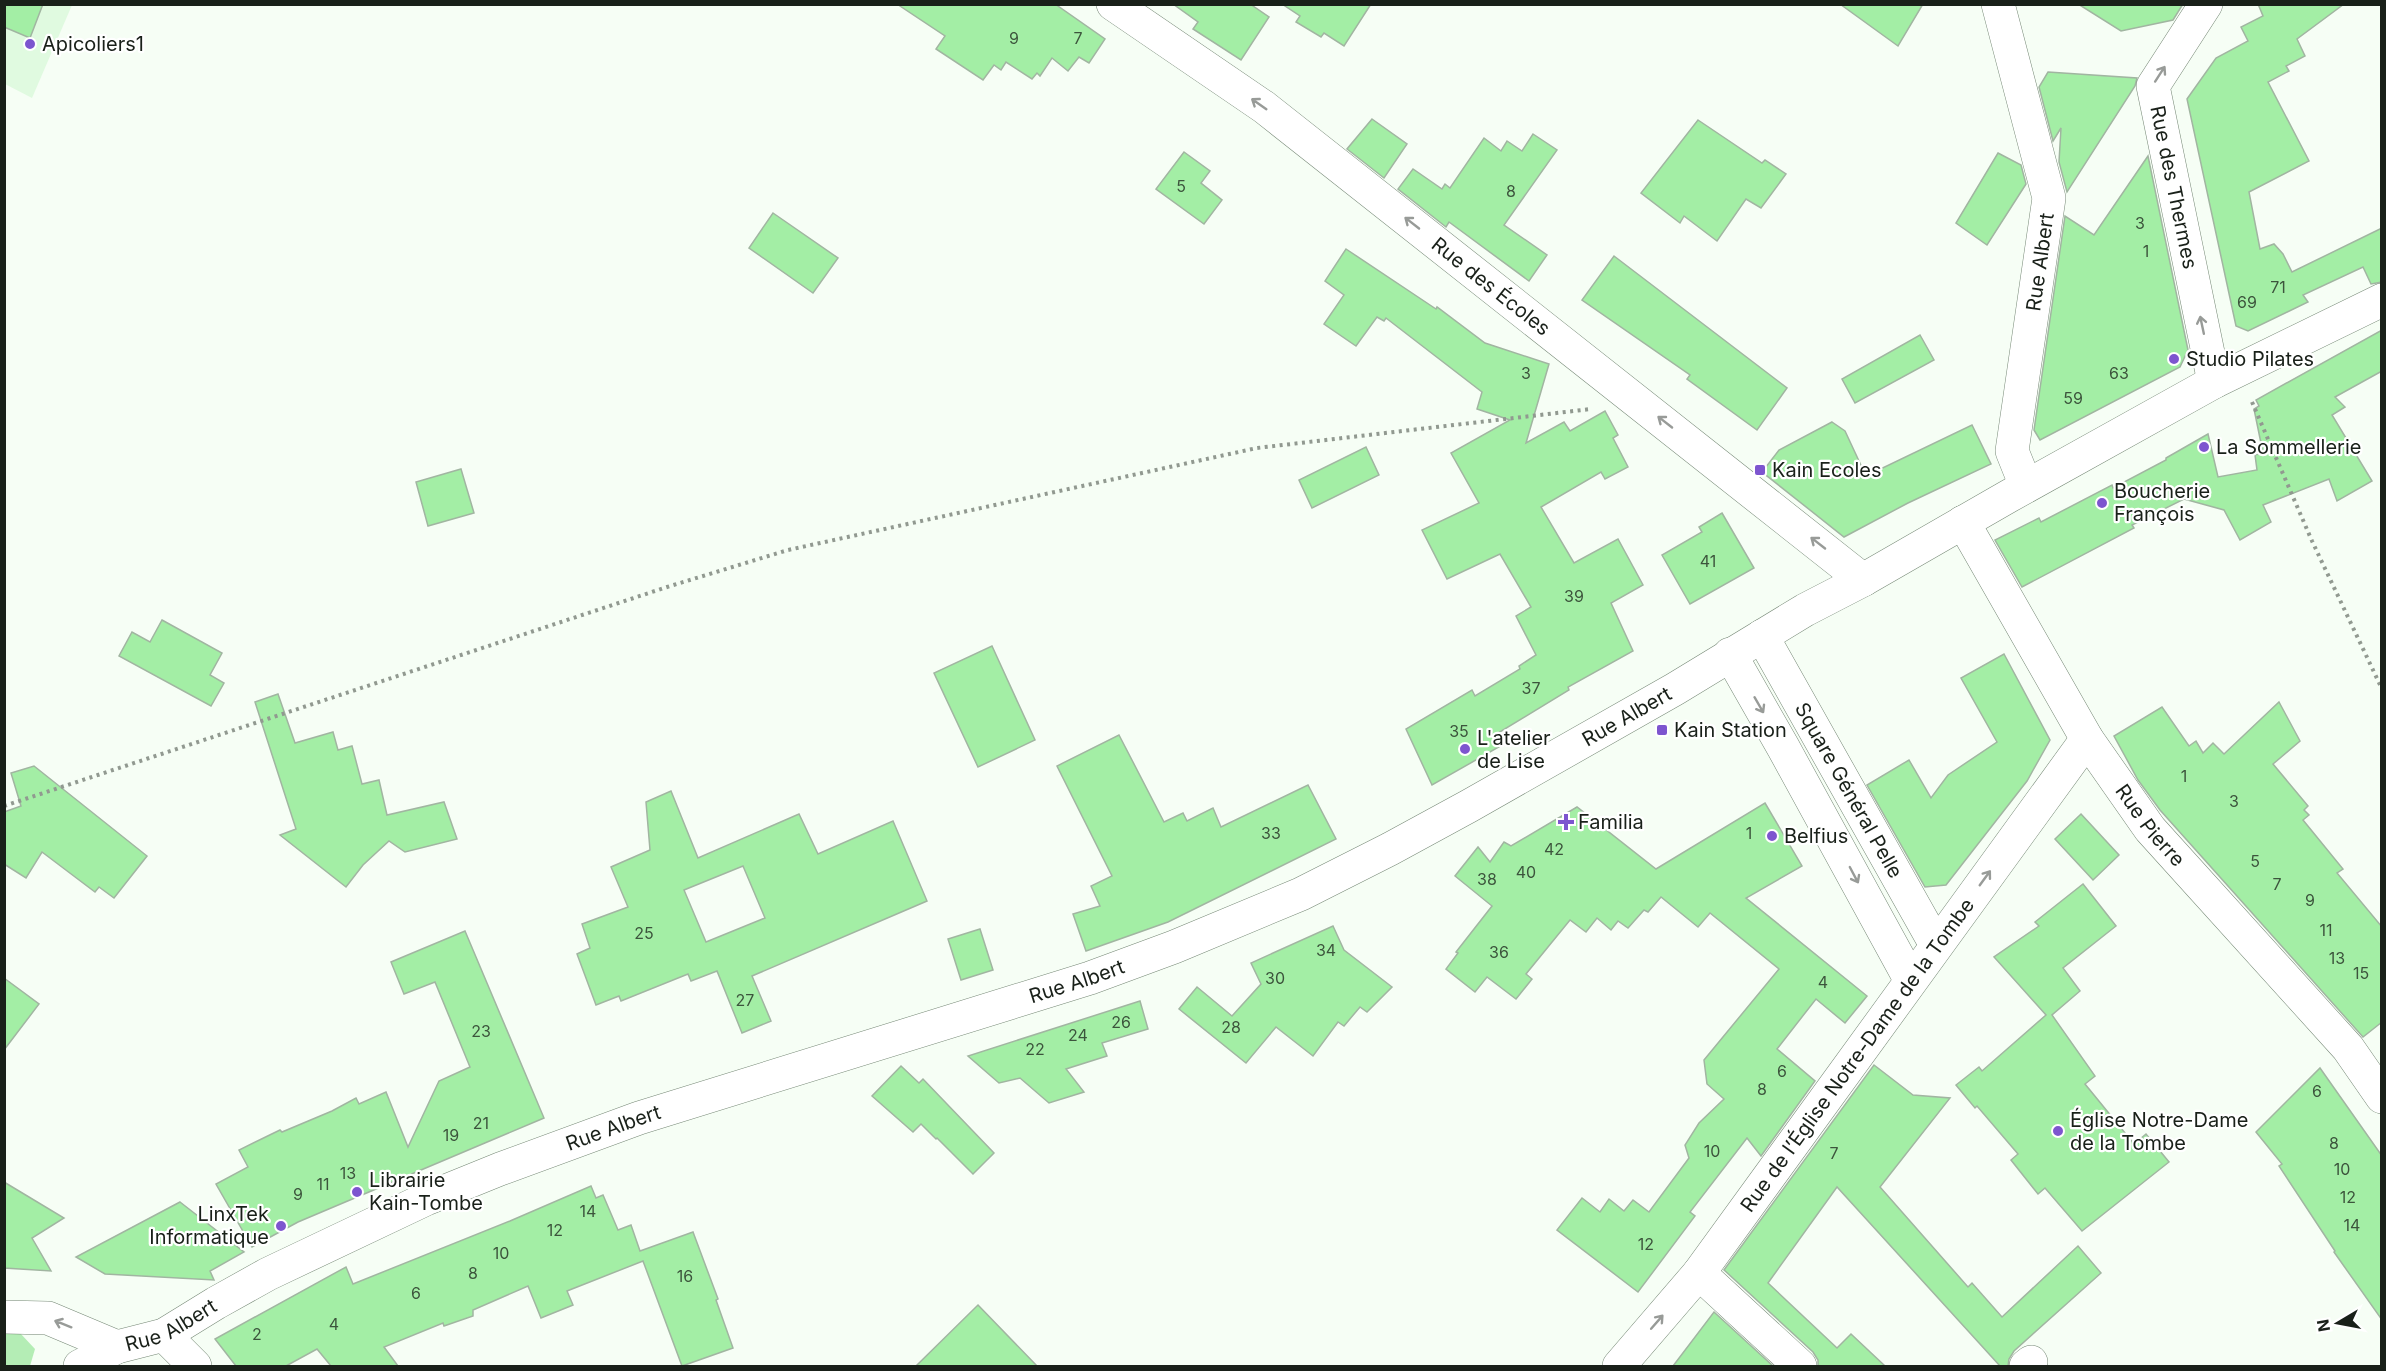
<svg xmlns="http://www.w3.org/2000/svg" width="2386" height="1371" font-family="Inter,sans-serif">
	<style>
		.built { fill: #e0fae0 }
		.green { fill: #b4edb5 }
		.building { fill: #a3eea5; stroke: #a1b5a1; stroke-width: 1.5; fill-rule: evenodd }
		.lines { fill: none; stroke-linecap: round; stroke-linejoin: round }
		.minor-casing { stroke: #768876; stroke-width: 34 }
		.path { stroke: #919990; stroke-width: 4; stroke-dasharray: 3 4.5; stroke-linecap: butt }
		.minor { stroke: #fff; stroke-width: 33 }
		.oneway { stroke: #989b98 }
		.poi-dot { fill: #7d55cf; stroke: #fff; stroke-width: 2 }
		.labels { text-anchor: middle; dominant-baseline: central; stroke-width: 4.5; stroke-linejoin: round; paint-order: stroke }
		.number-label { font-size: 16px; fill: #3c543c }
		.poi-label { font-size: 20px; fill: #192019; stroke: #fff; text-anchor: start }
		.street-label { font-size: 20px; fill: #192019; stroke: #fff }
	</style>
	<rect width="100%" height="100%" fill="#f6fef5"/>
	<path class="built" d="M 4,5 L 72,5 L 32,98 L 5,84 Z"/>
	<path class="green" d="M 5,1333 L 20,1333 L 35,1349 L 30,1366 L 5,1366 Z"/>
	<g class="building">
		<path d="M 4,4 L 43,4 L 30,38 L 4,27 Z"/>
		<path d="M 897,4 L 1055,4 L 1105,39 L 1089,63 L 1079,57 L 1068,71 L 1052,58 L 1040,76 L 1037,73 L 1032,79 L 1006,62 L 1001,70 L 994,65 L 983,80 L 936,49 L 945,36 Z"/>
		<path d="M 1173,4 L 1250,4 L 1269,17 L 1241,60 L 1193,29 L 1198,22 Z"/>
		<path d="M 1282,4 L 1371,4 L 1344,46 L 1324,33 L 1321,37 L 1296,22 L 1300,16 Z"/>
		<path d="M 1840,4 L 1923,4 L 1898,46 Z"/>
		<path d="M 2078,4 L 2183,4 L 2173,20 L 2121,31 Z"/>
		<path d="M 2258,4 L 2344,4 L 2297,39 L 2305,56 L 2286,66 L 2289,71 L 2268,82 L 2309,161 L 2249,192 L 2260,249 L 2274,244 L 2283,254 L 2292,272 L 2382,228 L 2382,282 L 2371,284 L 2363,267 L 2303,295 L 2308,302 L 2248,331 L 2236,326 L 2187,99 L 2216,58 L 2248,41 L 2241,27 L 2263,16 Z"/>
		<path d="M 2048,72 L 2137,78 L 2135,86 L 2067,192 L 2059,162 L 2061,128 L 2053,141 L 2039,87 Z"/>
		<path d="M 1372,119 L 1407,144 L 1384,178 L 1347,149 Z"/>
		<path d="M 1698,120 L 1762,163 L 1765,160 L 1786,174 L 1761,208 L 1746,199 L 1717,241 L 1684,216 L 1680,223 L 1641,193 Z"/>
		<path d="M 1533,134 L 1557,150 L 1504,225 L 1547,255 L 1529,281 L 1449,222 L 1446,227 L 1398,189 L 1413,169 L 1442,189 L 1445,184 L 1450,188 L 1484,138 L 1501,151 L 1507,141 L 1522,151 Z"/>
		<path d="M 1184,152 L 1210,171 L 1201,183 L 1222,200 L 1204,224 L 1156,189 Z"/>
		<path d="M 1998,153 L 2021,165 L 2026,184 L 1987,245 L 1956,223 Z"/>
		<path d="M 2148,156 L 2188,350 L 2180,367 L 2040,440 L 2034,430 L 2065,216 L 2094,235 Z"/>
		<path d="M 773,213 L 838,258 L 813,293 L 749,248 Z"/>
		<path d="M 1346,249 L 1436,309 L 1437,307 L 1485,343 L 1549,364 L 1526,443 L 1564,422 L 1570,431 L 1605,411 L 1618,435 L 1613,438 L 1628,467 L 1605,479 L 1601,472 L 1541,507 L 1574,563 L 1618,539 L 1643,585 L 1611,603 L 1633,651 L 1568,687 L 1569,690 L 1498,733 L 1504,744 L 1432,785 L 1406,729 L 1472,690 L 1475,696 L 1520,669 L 1519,666 L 1536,655 L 1516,616 L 1531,607 L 1500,554 L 1447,579 L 1422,530 L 1479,503 L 1451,453 L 1510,420 L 1477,409 L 1482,392 L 1386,318 L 1384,321 L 1377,317 L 1356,346 L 1324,324 L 1344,295 L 1325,281 Z"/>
		<path d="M 1614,256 L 1787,388 L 1757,430 L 1687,379 L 1690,375 L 1582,300 Z"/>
		<path d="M 2382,330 L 2382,371 L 2335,397 L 2345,407 L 2332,415 L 2372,481 L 2337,501 L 2329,479 L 2263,505 L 2271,522 L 2240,540 L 2224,510 L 2184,499 L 2132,525 L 2134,528 L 2022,587 L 1995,540 L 2039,518 L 2041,522 L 2112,485 L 2113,488 L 2166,460 L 2166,458 L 2208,434 L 2218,477 L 2257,470 L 2255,455 L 2263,453 L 2254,409 L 2259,406 L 2256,400 Z"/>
		<path d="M 1920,335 L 1934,360 L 1855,403 L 1842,379 Z"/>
		<path d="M 1832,422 L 1845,431 L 1866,476 L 1972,425 L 1991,464 L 1908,503 L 1844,537 L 1762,472 L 1779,450 Z"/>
		<path d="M 1366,447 L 1379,475 L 1312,508 L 1299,480 Z"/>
		<path d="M 461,469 L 474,513 L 428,526 L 416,482 Z"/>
		<path d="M 1722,513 L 1754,568 L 1690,604 L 1662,555 L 1702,532 L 1699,527 Z"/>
		<path d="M 162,620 L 222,653 L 210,675 L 224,683 L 211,706 L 119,656 L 132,632 L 150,642 Z"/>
		<path d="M 992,646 L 1035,740 L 978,767 L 934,673 Z"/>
		<path d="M 2004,654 L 2050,740 L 2027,781 L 1946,885 L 1925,887 L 1867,785 L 1909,760 L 1931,798 L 1948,775 L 1997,742 L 1961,678 Z"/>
		<path d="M 278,694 L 295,743 L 333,732 L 338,750 L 352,746 L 362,784 L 379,780 L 387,815 L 444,802 L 457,839 L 405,852 L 389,841 L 363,865 L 346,887 L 280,835 L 296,829 L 255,702 Z"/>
		<path d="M 2279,702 L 2300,741 L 2273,764 L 2308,806 L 2304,810 L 2309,815 L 2303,820 L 2343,869 L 2337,873 L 2382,927 L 2382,1022 L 2363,1037 L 2160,810 L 2138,780 L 2114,736 L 2162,707 L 2189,746 L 2196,741 L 2203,753 L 2213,743 L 2224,754 Z"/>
		<path d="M 1119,735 L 1164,822 L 1183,813 L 1187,821 L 1213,808 L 1221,827 L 1308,785 L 1336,839 L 1168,922 L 1086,951 L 1073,914 L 1100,906 L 1091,886 L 1112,876 L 1057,766 Z"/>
		<path d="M 34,766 L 147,856 L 114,898 L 99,887 L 95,892 L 42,852 L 26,878 L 4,864 L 4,812 L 21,806 L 11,773 Z"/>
		<path d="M 671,791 L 698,858 L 799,814 L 818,854 L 893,821 L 927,901 L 752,976 L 771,1021 L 742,1033 L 717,971 L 691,981 L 688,974 L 621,1001 L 619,996 L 596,1005 L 577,954 L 590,948 L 582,924 L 628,907 L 611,867 L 650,850 L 646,802 ZM 743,866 L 765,918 L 706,942 L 684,890 Z"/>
		<path d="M 1765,803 L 1802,866 L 1746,898 L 1867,996 L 1845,1023 L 1816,999 L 1777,1049 L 1815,1081 L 1761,1156 L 1747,1138 L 1690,1212 L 1695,1216 L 1638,1292 L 1557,1230 L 1582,1198 L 1600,1212 L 1609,1199 L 1624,1211 L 1633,1200 L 1649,1212 L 1689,1158 L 1685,1145 L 1699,1123 L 1724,1099 L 1707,1084 L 1704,1060 L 1779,969 L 1710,913 L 1698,927 L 1661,897 L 1648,912 L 1644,910 L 1628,928 L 1618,921 L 1611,930 L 1597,918 L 1586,932 L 1570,920 L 1526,974 L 1532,979 L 1516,999 L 1487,977 L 1475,992 L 1446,969 L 1458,953 L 1456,952 L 1492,906 L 1455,876 L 1478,847 L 1490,862 L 1504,842 L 1511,846 L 1577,807 L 1656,869 Z"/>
		<path d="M 2081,814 L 2119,855 L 2093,880 L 2055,839 Z"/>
		<path d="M 2083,884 L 2116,926 L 2063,968 L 2080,991 L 2052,1015 L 2095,1076 L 2085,1084 L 2134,1144 L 2146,1134 L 2169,1162 L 2082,1231 L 2045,1188 L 2038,1194 L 2011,1160 L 2018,1154 L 1977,1106 L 1975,1108 L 1956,1085 L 1979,1067 L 1982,1071 L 2046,1015 L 1994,957 L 2039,926 L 2035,922 Z"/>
		<path d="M 1333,926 L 1344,950 L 1392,987 L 1367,1012 L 1360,1007 L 1344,1026 L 1338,1022 L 1313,1056 L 1276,1027 L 1246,1063 L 1179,1009 L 1197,987 L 1232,1016 L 1261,984 L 1251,963 Z"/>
		<path d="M 980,929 L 993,970 L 961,980 L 948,939 Z"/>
		<path d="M 465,931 L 544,1118 L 298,1222 L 252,1247 L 216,1184 L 248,1167 L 239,1150 L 280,1130 L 282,1132 L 332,1111 L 356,1098 L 359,1104 L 386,1092 L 408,1147 L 439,1081 L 470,1067 L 435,982 L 404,994 L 391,962 Z"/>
		<path d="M 4,978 L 39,1004 L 4,1050 Z"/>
		<path d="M 1140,1001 L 1148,1029 L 1102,1043 L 1107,1056 L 1066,1069 L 1084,1092 L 1049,1103 L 1020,1078 L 999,1083 L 968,1056 Z"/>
		<path d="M 1874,1065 L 1913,1095 L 1950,1098 L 1880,1187 L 1968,1287 L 1972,1283 L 2002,1317 L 2078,1246 L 2101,1273 L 2014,1351 L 2009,1359 L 2008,1366 L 2000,1366 L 1837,1187 L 1768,1283 L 1837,1348 L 1851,1334 L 1885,1366 L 1818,1366 L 1818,1360 L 1813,1352 L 1724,1270 Z"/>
		<path d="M 901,1066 L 919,1083 L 923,1079 L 994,1153 L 973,1174 L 937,1138 L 936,1139 L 921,1124 L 913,1132 L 872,1096 Z"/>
		<path d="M 2320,1068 L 2382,1156 L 2382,1320 L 2334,1252 L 2335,1251 L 2279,1166 L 2282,1164 L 2256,1132 Z"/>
		<path d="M 4,1182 L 64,1218 L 32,1238 L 51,1271 L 4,1268 Z"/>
		<path d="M 591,1186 L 596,1198 L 603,1195 L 618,1230 L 631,1225 L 640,1251 L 693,1232 L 718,1299 L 716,1300 L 733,1348 L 682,1366 L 643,1261 L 567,1291 L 573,1305 L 541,1318 L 528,1286 L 473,1310 L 473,1316 L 444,1326 L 443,1323 L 384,1347 L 398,1366 L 331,1366 L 317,1349 L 286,1366 L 236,1366 L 215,1339 L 346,1267 L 353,1284 L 510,1221 Z"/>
		<path d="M 180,1202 L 244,1252 L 210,1271 L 214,1280 L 105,1274 L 76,1257 Z"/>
		<path d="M 978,1305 L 1037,1366 L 916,1366 Z"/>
		<path d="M 1714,1312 L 1773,1366 L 1673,1366 Z"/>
	</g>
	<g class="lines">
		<g class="minor-casing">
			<g id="minor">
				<path id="s1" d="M 1113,4 L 1264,107 L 1863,580"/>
				<path d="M 1998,4 L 2049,198 L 2012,451 L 2026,486"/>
				<path id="s2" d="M 2206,4 L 2153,86 L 2214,382"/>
				<path id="s3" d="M 1963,522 L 2087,739 L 2150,829 L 2348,1048 L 2382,1097"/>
				<path id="s4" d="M 1762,636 L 1936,945"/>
				<path d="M 1730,654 L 1783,747 L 1910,979"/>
				<path d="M 1699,1273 L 1800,1366"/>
				<path d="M 4,1317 L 48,1318 L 117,1347"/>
				<path d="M 164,1335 L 195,1366"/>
				<path id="s5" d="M 80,1366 L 117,1347 L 164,1335 L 216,1303 L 268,1274 L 426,1199 L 500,1169 L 639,1118 L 1090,978 L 1174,947 L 1301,894 L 1390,849 L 1469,806 L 1675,689 L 1805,610 L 1863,580 L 2009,496 L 2214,382 L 2382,300"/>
				<path id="s6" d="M 1619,1366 L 1699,1273 L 2087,739"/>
				<path d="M 2026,1366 L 2031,1362"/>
			</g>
		</g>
		<g class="path">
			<path d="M 2252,402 L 2312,541 L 2382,689"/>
			<path d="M 4,806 L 667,587 L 788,550 L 1257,448 L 1591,409"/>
		</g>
		<use href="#minor" class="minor"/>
	</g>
	<defs><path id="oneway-shaft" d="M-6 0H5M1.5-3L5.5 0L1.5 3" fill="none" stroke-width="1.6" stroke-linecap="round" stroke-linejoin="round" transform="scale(1.5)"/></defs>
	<g class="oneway">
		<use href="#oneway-shaft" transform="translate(2160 74) rotate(-57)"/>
		<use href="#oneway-shaft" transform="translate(1259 104) rotate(-145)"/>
		<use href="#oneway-shaft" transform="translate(1412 223) rotate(-142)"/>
		<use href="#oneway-shaft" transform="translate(2202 325) rotate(-102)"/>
		<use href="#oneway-shaft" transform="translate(1665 422) rotate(-142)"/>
		<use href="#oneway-shaft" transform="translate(1818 543) rotate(-142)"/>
		<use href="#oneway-shaft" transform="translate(1759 705) rotate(60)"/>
		<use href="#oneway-shaft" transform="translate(1854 875) rotate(62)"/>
		<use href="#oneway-shaft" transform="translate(1985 878) rotate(-54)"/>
		<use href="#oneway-shaft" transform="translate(1657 1322) rotate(-49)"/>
		<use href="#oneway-shaft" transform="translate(63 1324) rotate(-158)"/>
	</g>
	<g class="poi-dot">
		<circle cx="30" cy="44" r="6"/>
		<circle cx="2174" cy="359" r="6"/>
		<circle cx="2204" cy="447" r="6"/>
		<rect x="1754" y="464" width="12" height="12" rx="3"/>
		<circle cx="2102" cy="503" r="6"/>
		<rect x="1656" y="724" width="12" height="12" rx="3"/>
		<circle cx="1465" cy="749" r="6"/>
		<path d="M1563 813h6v6h6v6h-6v6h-6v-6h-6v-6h6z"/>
		<circle cx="1772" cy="836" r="6"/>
		<circle cx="2058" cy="1131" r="6"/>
		<circle cx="357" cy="1192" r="6"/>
		<circle cx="281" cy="1226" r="6"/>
	</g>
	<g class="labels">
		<g class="number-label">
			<text x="1014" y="38">9</text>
			<text x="1078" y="38">7</text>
			<text x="1181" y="186">5</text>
			<text x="1511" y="191">8</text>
			<text x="2140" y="223">3</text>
			<text x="2146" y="251">1</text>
			<text x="2278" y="287">71</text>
			<text x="2247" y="302">69</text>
			<text x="1526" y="373">3</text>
			<text x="2119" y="373">63</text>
			<text x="2073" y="398">59</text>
			<text x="1708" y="561">41</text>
			<text x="1574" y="596">39</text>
			<text x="1531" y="688">37</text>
			<text x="1459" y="731">35</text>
			<text x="2184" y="776">1</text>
			<text x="2234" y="801">3</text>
			<text x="1271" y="833">33</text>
			<text x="1749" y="833">1</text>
			<text x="1554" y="849">42</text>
			<text x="2255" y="861">5</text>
			<text x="1526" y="872">40</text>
			<text x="1487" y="879">38</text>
			<text x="2277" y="884">7</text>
			<text x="2310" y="900">9</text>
			<text x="2326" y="930">11</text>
			<text x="644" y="933">25</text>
			<text x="1326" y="950">34</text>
			<text x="1499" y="952">36</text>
			<text x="2337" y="958">13</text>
			<text x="2361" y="973">15</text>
			<text x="1275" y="978">30</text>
			<text x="1823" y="982">4</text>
			<text x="745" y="1000">27</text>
			<text x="1121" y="1022">26</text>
			<text x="1231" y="1027">28</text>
			<text x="481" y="1031">23</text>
			<text x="1078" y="1035">24</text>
			<text x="1035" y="1049">22</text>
			<text x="1782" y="1071">6</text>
			<text x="1762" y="1089">8</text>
			<text x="2317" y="1091">6</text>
			<text x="481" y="1123">21</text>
			<text x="451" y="1135">19</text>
			<text x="2334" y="1143">8</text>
			<text x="1712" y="1151">10</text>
			<text x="1834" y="1153">7</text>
			<text x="2342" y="1169">10</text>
			<text x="348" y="1173">13</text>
			<text x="323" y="1184">11</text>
			<text x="298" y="1194">9</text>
			<text x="2348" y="1197">12</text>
			<text x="588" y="1211">14</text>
			<text x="2352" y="1225">14</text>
			<text x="555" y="1230">12</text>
			<text x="1646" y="1244">12</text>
			<text x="501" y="1253">10</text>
			<text x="473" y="1273">8</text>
			<text x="685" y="1276">16</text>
			<text x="416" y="1293">6</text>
			<text x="334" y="1324">4</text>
			<text x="257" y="1334">2</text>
		</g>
		<g class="poi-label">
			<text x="42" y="44">Apicoliers1</text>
			<text x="2186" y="359">Studio Pilates</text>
			<text x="2216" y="447">La Sommellerie</text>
			<text x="1772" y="470">Kain Ecoles</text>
			<text x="2114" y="491">Boucherie<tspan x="2114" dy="23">François</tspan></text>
			<text x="1674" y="730">Kain Station</text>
			<text x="1477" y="738">L'atelier<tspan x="1477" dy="23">de Lise</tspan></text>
			<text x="1578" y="822">Familia</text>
			<text x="1784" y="836">Belfius</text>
			<text x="2070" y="1120">Église Notre-Dame<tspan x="2070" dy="23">de la Tombe</tspan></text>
			<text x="369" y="1180">Librairie<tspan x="369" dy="23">Kain-Tombe</tspan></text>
			<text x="269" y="1214" text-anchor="end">LinxTek<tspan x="269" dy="23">Informatique</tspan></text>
		</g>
		<g class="street-label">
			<text stroke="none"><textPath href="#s2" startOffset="201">Rue des Thermes</textPath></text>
			<text transform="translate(2040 262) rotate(-82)">Rue Albert</text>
			<text stroke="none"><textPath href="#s1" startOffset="472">Rue des Écoles</textPath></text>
			<text stroke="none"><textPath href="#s5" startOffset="1684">Rue Albert</textPath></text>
			<text stroke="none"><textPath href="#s4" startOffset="177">Square Général Pelle</textPath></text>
			<text stroke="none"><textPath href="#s3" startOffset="357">Rue Pierre</textPath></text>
			<text stroke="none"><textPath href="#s5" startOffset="1072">Rue Albert</textPath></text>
			<text stroke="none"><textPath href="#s6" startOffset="392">Rue de l’Église Notre-Dame de la Tombe</textPath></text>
			<text stroke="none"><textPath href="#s5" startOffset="586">Rue Albert</textPath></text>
			<text stroke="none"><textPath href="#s5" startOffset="100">Rue Albert</textPath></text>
		</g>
	</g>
	<rect width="2386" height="1371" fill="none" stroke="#192019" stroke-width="12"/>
	<g transform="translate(2338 1323) rotate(260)" stroke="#ffffff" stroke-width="4.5" paint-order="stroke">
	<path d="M0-4.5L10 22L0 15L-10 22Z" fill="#192019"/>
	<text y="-9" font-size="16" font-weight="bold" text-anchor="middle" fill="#192019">N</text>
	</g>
</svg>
